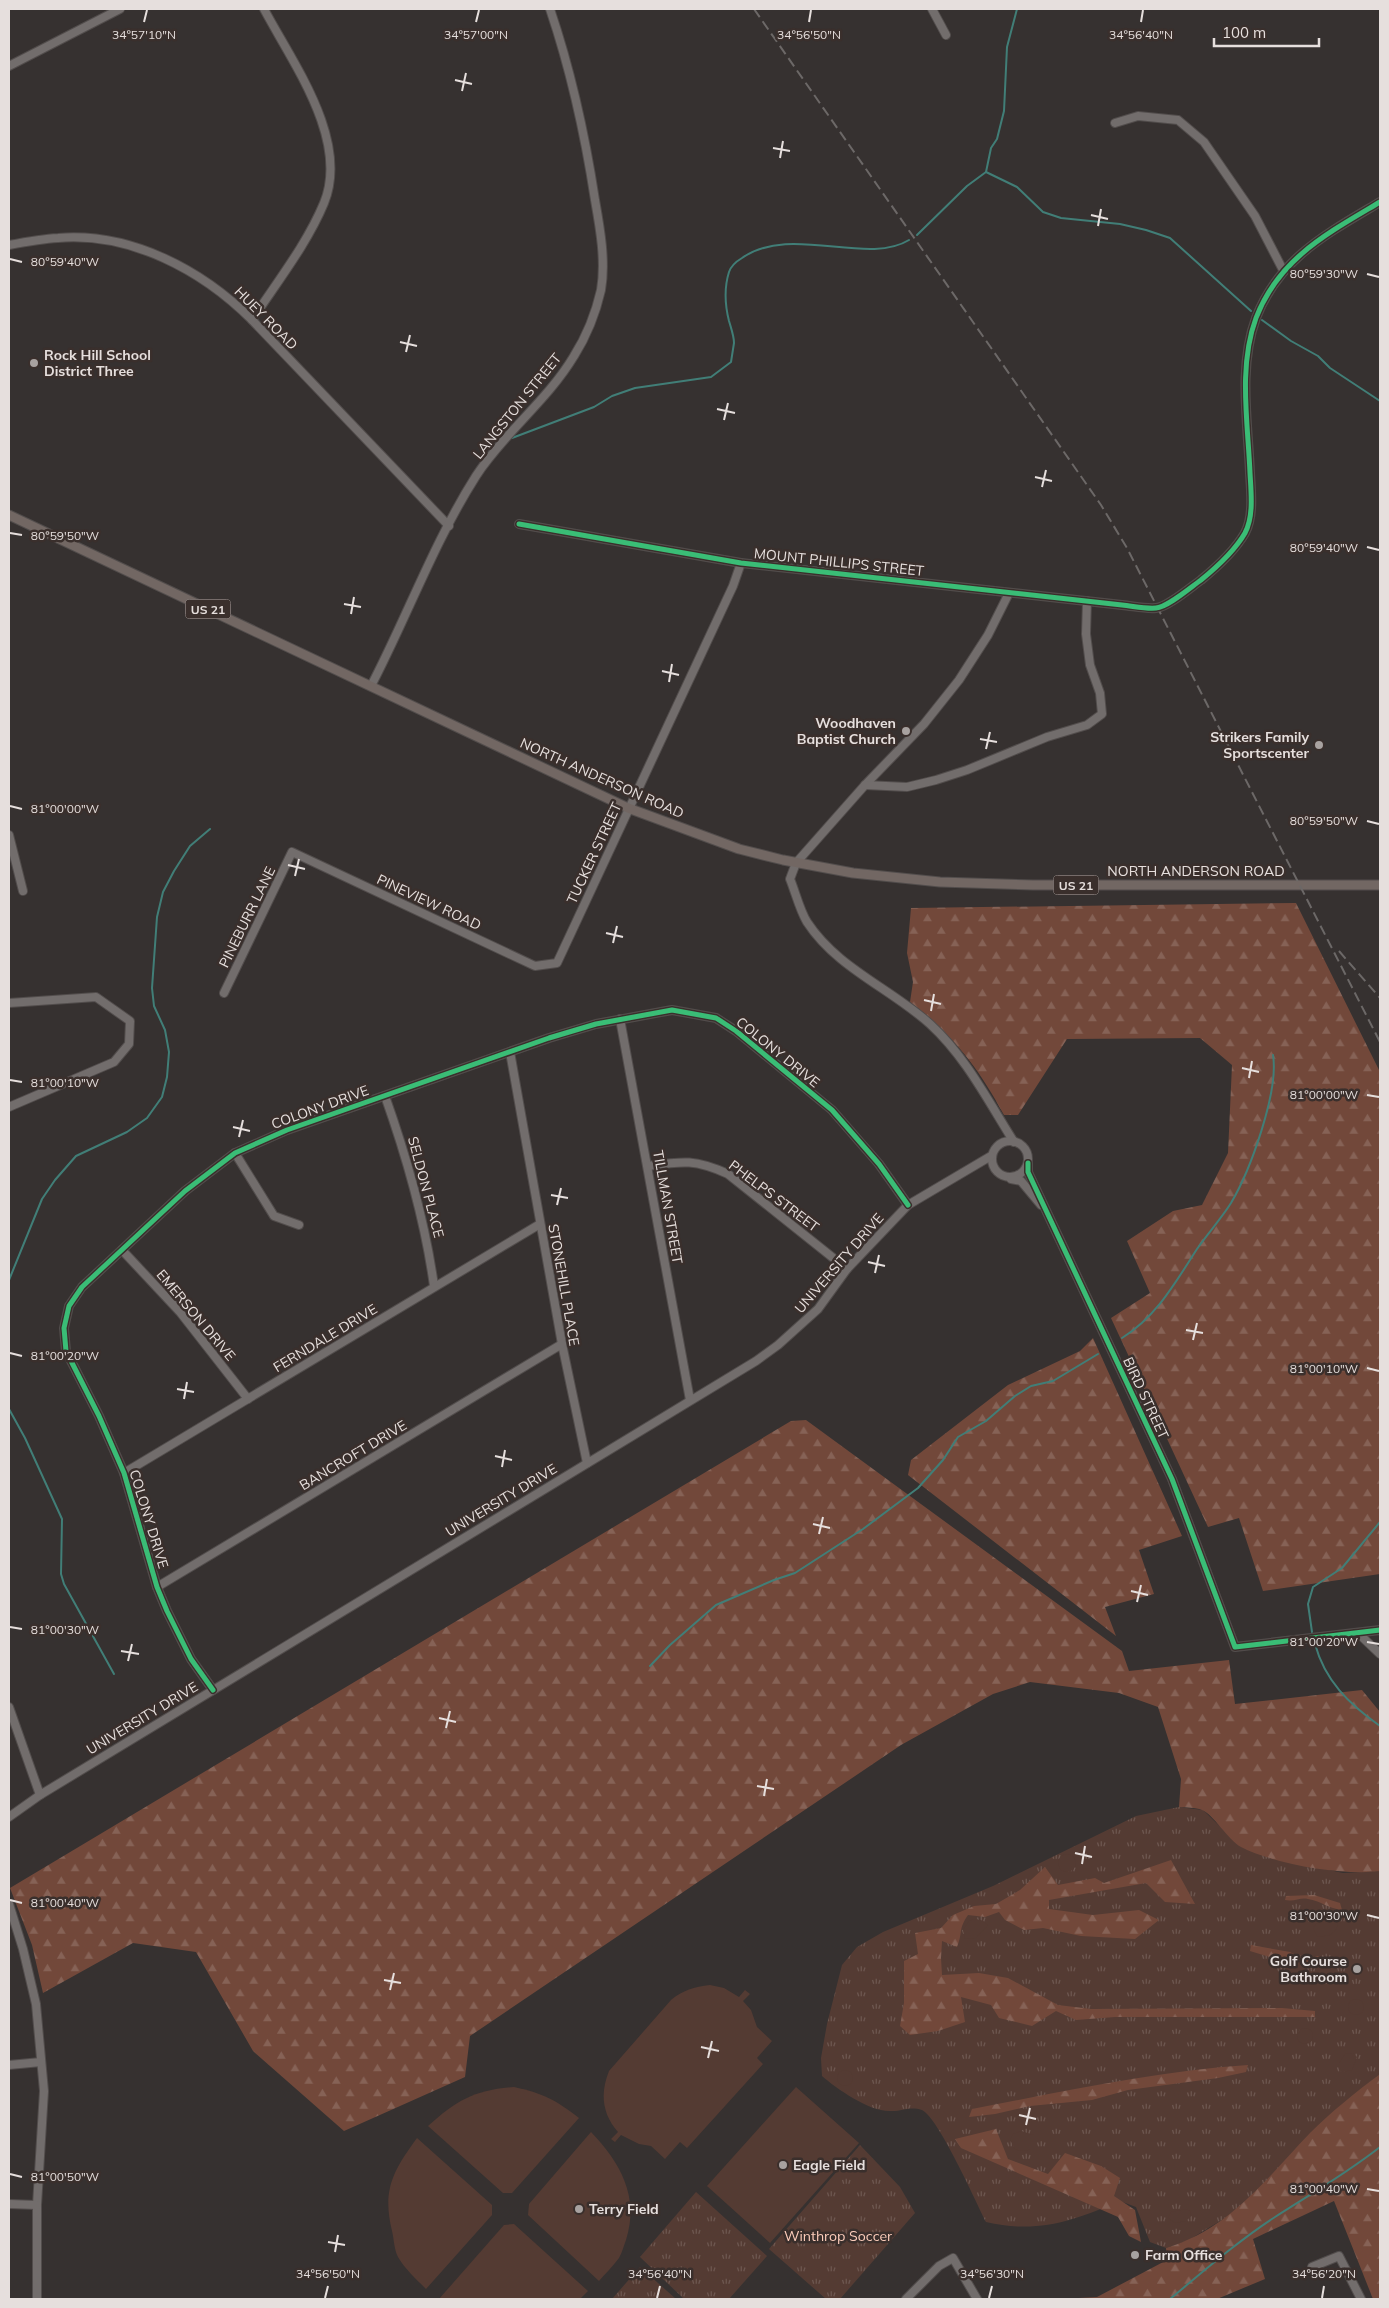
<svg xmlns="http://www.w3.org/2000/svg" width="1389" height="2308" font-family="Mulish,sans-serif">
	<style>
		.grass { fill: url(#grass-tufts) }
		.forest { fill: url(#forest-firs) }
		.pitch { fill: #543b33 }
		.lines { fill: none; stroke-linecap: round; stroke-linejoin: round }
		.stream { stroke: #417e77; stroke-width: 2 }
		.minor-casing { stroke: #524d4c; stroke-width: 10 }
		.major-casing { stroke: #524d4c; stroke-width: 11 }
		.minor { stroke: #726d6c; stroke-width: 8 }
		.major { stroke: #726763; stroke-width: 9 }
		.rail { stroke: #6c6867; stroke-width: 2; stroke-dasharray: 10 5; stroke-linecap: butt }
		.cycleway-casing { stroke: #3a2f2c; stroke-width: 8 }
		.cycleway { stroke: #3abd76; stroke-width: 5 }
		.ticks { fill: none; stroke: #e6dfdd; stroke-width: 2 }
		.poi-dot { fill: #a8a2a0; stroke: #3a2f2c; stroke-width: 2 }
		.labels { text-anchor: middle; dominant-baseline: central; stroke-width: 5; stroke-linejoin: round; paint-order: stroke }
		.shield { fill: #3a2f2c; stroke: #b2aaa8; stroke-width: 1 }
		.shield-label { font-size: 12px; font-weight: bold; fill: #e6dfdd }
		.street-label { font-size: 14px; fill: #e6dfdd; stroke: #3a2f2c }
		.poi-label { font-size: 14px; font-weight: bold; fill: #e6dfdd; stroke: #3a2f2c; text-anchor: start }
		.park-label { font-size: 14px; fill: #fecebc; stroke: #3a2f2c }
		.ticks-label { font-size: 12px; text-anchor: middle; fill: #e6dfdd; stroke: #3a2f2c; stroke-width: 5; stroke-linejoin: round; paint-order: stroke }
	</style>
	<defs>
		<pattern id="grass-tufts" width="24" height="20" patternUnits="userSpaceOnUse" patternTransform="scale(1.25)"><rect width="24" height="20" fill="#543b33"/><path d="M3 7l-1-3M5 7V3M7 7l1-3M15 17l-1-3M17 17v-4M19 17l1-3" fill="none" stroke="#6d5750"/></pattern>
		<pattern id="forest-firs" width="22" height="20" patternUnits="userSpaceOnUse" patternTransform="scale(1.25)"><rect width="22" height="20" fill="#72483a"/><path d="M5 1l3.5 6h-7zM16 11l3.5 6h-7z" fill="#866256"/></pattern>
	</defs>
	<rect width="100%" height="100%" fill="#363130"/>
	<g class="grass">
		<path d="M 1179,1807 L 1203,1810 L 1240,1846 L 1265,1856 L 1343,1873 L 1380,1871 L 1380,2074 L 1366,2085 L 1235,2212 L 1187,2241 L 1166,2248 L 1150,2242 L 1136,2207 L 1120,2201 C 1073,2221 1037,2234 986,2222 C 976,2202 938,2117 922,2110 C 910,2106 903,2111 892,2111 C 871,2113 837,2089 822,2076 L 821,2058 L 827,2024 L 842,1965 L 857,1947 L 883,1932 L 993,1886 L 1136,1816 Z"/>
		<path d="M 860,2145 L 900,2187 L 915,2213 L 840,2299 L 826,2299 L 769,2249 Z"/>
		<path d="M 696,2192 L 767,2256 L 729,2299 L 684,2299 L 640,2257 Z"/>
		<path d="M 640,2267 L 676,2299 L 612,2299 Z"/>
	</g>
	<g class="forest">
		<path d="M 1296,903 L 1380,1072 L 1380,1574 L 1263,1591 L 1239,1518 L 1208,1527 L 1111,1318 L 1150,1293 L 1127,1241 L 1173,1211 L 1202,1205 L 1228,1153 L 1232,1065 L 1200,1038 L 1067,1039 L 1018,1115 L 1004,1115 C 978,1067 953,1035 910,1002 L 913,982 L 907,953 L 911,908 Z"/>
		<path d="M 1093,1338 L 1182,1536 L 1139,1550 L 1154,1594 L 1105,1607 L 1116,1636 L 908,1475 L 911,1460 L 1008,1385 L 1080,1351 Z"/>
		<path d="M 806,1420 L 1122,1651 L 1129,1671 L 1229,1660 L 1235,1704 L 1362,1690 L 1380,1712 L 1380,1871 C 1344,1876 1274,1864 1241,1847 C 1228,1840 1213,1814 1202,1810 C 1195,1807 1186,1808 1179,1807 L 1181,1779 L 1158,1707 L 1119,1693 L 1030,1682 L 993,1694 L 901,1745 L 470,2036 L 465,2077 L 344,2131 L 253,2051 L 196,1952 L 133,1943 L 43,1993 L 32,1945 L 10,1888 L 791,1421 Z"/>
		<path d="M 1171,1860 L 1195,1904 L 1165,1902 L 1146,1883 L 1049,1900 L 1049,1909 L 1093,1915 L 1139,1910 L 1159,1920 L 1135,1939 L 1081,1936 L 1043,1928 L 1024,1930 L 1005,1920 L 999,1912 L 985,1917 L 968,1915 C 958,1929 963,1933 957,1947 L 942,1941 L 941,1958 L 942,1975 L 979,1973 L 1008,1978 L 1058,2005 L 1091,2009 L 1282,2008 L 1315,2011 L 1315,2017 L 1115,2017 L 1076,2020 L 1056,2011 L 1032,2026 L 999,2018 L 991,2005 L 961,1997 L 965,2022 L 938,2031 L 910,2035 L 900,2026 L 904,2003 L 904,1961 L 918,1954 L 915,1933 L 941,1928 L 953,1915 L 974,1906 L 996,1904 L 1020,1890 L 1045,1867 L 1058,1885 L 1095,1878 L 1104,1883 Z"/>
		<path d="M 1314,1895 L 1340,1903 L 1342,1910 C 1327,1908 1321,1901 1308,1899 C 1300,1897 1295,1902 1285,1900 L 1286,1896 Z"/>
		<path d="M 1251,1945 L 1290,1952 L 1302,1958 L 1319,1956 L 1326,1963 L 1317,1967 L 1303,1961 L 1276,1959 L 1250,1951 Z"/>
		<path d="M 1248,2065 L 1246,2072 L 1218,2078 L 1128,2090 L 1092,2100 L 1030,2106 L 995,2114 L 969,2117 L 972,2109 C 1061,2092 1157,2071 1248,2065 Z"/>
		<path d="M 1380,2074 L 1380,2299 L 1373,2299 L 1334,2201 L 1253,2239 L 1265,2279 L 1217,2299 L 1060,2299 L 1097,2297 L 1167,2260 L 1166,2248 C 1230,2229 1266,2179 1310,2133 C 1331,2112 1356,2092 1380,2074 Z"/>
		<path d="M 996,2129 L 1008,2159 L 1048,2174 L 1065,2153 L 1101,2166 L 1120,2178 L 1114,2196 L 1135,2210 L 1141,2242 L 1129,2236 L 1118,2217 L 961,2148 L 955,2139 Z"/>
	</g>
	<g class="pitch">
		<circle cx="1067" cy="1863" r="9"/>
		<path d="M 974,1919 L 981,1920 L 988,1925 L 976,1938 L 965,1939 L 963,1930 L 969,1921 Z"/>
		<path d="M 1334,1919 L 1338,1923 C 1336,1935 1328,1937 1317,1936 L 1313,1928 L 1316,1924 Z"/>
		<path d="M 710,1985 L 724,1988 L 739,1997 L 745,1990 L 750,1994 L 743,2001 L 751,2010 L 757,2027 L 772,2041 L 757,2058 L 763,2064 L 687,2148 L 680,2142 L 665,2159 L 651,2146 L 639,2144 L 621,2135 L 615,2142 L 611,2139 L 618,2132 C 602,2114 600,2093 609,2071 L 671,2000 C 683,1990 694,1987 710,1985 Z"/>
		<circle cx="1356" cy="2007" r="8"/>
		<circle cx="1305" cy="2036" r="8"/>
		<path d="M 1350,2053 L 1354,2054 L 1357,2057 L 1352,2070 L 1342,2072 L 1339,2070 L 1339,2063 L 1345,2054 Z"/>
		<circle cx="845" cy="2078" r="8"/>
		<path d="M 514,2087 C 542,2093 556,2100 579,2118 L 512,2193 L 503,2193 L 428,2126 C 457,2100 475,2090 514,2087 Z"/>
		<path d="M 796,2087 L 859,2143 L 770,2243 L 707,2186 Z"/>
		<path d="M 1021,2131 L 1034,2135 L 1034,2147 L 1028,2150 L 1020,2151 L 1015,2149 L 1010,2140 L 1013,2134 Z"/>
		<path d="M 591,2132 C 620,2162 640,2197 626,2240 C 624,2245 622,2253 619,2258 C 613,2266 605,2274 599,2281 L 528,2215 L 529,2204 Z"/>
		<path d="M 417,2138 L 492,2205 L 492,2215 L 426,2289 C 416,2279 405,2269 398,2257 C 394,2249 394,2239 392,2231 C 382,2190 393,2171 417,2138 Z"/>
		<path d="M 1186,2209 L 1190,2211 L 1191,2216 L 1186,2221 L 1175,2223 L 1168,2218 L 1171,2212 Z"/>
		<path d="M 514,2224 L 588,2291 L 580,2299 L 439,2299 L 504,2225 Z"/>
	</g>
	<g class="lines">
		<g class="stream">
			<path d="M 986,172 L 1017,187 L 1043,212 L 1061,218 L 1120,224 L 1146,230 L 1170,238 L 1251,311"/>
			<path d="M 986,172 L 991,148 L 997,139 L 1004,111 L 1007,47 L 1017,9"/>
			<path d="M 917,235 L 967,186 L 986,172"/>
			<path d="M 1262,320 L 1291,341 L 1318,356 L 1330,368 L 1380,401"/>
			<path d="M 512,438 L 594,407 L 612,396 L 635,388 L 711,377 L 731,362 C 732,356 733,349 734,343 C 734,336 731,328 729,321 C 725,305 724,288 729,272 C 731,266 737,261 742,258 C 790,224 867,266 909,240"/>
			<path d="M 9,1280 L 42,1199 L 55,1180 L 76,1156 L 127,1132 L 147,1118 L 162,1097 L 167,1077 L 169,1052 L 165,1030 L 154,1006 L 152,988 L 157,917 L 163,892 L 174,871 L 190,846 L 210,829"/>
			<path d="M 1122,1338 C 1157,1316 1175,1283 1197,1249 C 1208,1233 1221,1219 1231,1203 C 1250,1171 1279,1092 1273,1055"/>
			<path d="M 9,1409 L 25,1438 L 62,1519 L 61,1574 L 64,1584 L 114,1674"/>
			<path d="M 1312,1632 L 1308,1604 L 1313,1587 L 1342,1568 L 1380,1522"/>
			<path d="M 1315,1644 C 1325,1681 1349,1704 1380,1726"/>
			<path d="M 650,1666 L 670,1645 L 716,1605 L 774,1580 L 795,1573 L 863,1529 L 918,1488 L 943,1460 L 958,1437 L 986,1421 L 1015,1396 L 1031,1386 L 1053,1381 L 1098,1354"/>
			<path d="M 1007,2299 L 1027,2299"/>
			<path d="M 1170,2299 C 1204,2271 1238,2241 1275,2217 C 1311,2194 1347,2173 1380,2147"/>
		</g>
		<g class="minor-casing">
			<g id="minor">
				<path d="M 932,9 L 946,35"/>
				<path d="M 9,66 L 120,9"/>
				<path d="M 1115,123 L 1138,116 L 1178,120 L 1204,142 L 1255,216 L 1283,270"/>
				<path d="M 9,245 C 25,242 41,239 58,238 C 131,232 202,270 252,320 L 449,526"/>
				<path d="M 252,320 C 277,282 307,244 324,203 C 350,140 292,62 264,9"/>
				<path d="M 519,524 L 741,563 L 1122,605 C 1133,606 1145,609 1156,608 C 1168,607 1191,587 1201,580 C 1217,567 1234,552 1245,533 C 1254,516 1251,492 1250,473 C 1248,423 1238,367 1256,318 C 1279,258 1328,233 1380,202"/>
				<path d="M 1009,593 L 988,635 L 959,680 L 924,724 L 865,785 L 796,863 L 790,879 C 795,891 800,911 807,922 C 837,968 890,988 930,1024 C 966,1057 988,1101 1014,1142"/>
				<path d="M 371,686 C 407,617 434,542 476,476 C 504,433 547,401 574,356 C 586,337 596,312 601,290 C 606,261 600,228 595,200 C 585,135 571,71 550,9"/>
				<path d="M 865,785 L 907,787 L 936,780 L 967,770 L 1047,737 L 1087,725 L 1102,714 L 1100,693 L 1090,665 L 1086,634 L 1087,601"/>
				<path d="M 9,835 L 23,891"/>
				<path d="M 224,993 L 292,852 L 535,966 L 557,963 L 733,586 L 741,563"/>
				<path d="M 9,1003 L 96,997 L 130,1021 L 129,1044 L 114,1062 L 9,1107"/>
				<path d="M 620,1019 L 690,1400"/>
				<path d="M 510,1052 L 562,1344 L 587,1463"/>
				<path d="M 385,1096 C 407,1158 425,1221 434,1286"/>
				<circle cx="1010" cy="1159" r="18"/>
				<path d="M 235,1153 L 274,1216 L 299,1225"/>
				<path d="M 1028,1163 L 1028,1172 L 1172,1479 L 1235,1647 L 1380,1630"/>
				<path d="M 648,1166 C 683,1161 695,1159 728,1174 L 847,1269"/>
				<path d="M 1011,1179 L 1021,1181 L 1041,1205"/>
				<path d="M 122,1250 L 180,1312 L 248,1399"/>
				<path d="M 124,1473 L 540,1224"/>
				<path d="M 157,1587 L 562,1344"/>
				<path d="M 1358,1633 L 1380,1654"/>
				<path d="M 213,1690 L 191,1659 L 167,1611 L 157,1587 L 124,1473 L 99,1416 L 66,1351 L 64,1328 L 69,1306 L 82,1287 L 185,1191 L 235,1153 L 287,1130 L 549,1038 L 596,1024 L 672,1010 L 716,1018 L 736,1031 L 832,1110 L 879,1164 L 908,1205"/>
				<path d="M 9,1707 L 40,1795"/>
				<path d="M 9,1817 L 40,1795 L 756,1361 L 778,1345 L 818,1309 L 847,1269 L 908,1205 L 991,1156"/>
				<path d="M 9,1904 L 23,1949 L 36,2004 L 44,2091 L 37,2205 L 37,2299"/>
				<path d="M 9,2065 L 41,2062"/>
				<path d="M 9,2204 L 37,2205"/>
				<path d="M 1312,2267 L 1339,2256 L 1361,2299"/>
				<path d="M 906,2299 L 939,2266 L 953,2258 L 977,2299"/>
			</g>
		</g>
		<g class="major-casing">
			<path id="major" d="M 9,515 L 628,808 L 739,849 L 783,860 L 853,873 L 940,882 L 1033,885 L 1380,885"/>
		</g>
		<use href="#minor" class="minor"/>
		<use href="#major" class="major"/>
		<g class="rail">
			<path d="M 754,9 L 1101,505 L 1127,548 L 1380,1042"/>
			<path d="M 1339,951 L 1380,998"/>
		</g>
		<g class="cycleway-casing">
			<g id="cycleway">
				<path d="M 519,524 L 741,563 L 1122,605 C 1133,606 1145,609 1156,608 C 1168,607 1191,587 1201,580 C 1217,567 1234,552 1245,533 C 1254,516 1251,492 1250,473 C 1248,423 1238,367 1256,318 C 1279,258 1328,233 1380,202"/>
				<path d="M 1028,1163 L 1028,1172 L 1172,1479 L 1235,1647 L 1380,1630"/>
				<path d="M 213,1690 L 191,1659 L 167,1611 L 157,1587 L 124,1473 L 99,1416 L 66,1351 L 64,1328 L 69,1306 L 82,1287 L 185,1191 L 235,1153 L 287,1130 L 549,1038 L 596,1024 L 672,1010 L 716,1018 L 736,1031 L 832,1110 L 879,1164 L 908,1205"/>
			</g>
		</g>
		<use href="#cycleway" class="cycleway"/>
	</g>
	<path class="ticks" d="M 144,22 L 147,10M 476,22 L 479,10M 809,22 L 811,10M 1141,22 L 1143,10M 455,80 L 472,84M 462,91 L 466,73M 773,148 L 790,151M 780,158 L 783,141M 1091,215 L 1108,219M 1098,226 L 1101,209M 10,259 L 22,262M 1367,274 L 1379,277M 400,342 L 417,346M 406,352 L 410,335M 717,409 L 735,413M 724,420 L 728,403M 1035,477 L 1052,481M 1042,487 L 1046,470M 10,533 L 22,535M 1367,547 L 1379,550M 344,604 L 361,607M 351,614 L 354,597M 662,671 L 679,675M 669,682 L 672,664M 980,739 L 997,742M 986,749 L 990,732M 10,806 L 22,809M 1367,821 L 1379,824M 288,865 L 305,869M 295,876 L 299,859M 606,933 L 623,937M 613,943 L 617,926M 924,1000 L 941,1004M 931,1011 L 934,994M 1242,1068 L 1259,1072M 1249,1078 L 1252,1061M 10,1080 L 22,1082M 1367,1095 L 1379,1097M 233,1127 L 250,1131M 239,1137 L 243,1120M 551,1195 L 568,1198M 557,1205 L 561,1188M 868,1262 L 885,1266M 875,1273 L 879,1255M 1186,1330 L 1203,1333M 1193,1340 L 1197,1323M 10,1353 L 22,1356M 1367,1368 L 1379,1371M 177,1389 L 194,1392M 184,1399 L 187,1382M 495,1456 L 512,1460M 502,1467 L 505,1450M 813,1524 L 830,1528M 819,1534 L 823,1517M 1131,1591 L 1148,1595M 1137,1602 L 1141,1585M 10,1627 L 22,1629M 1367,1642 L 1379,1644M 121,1651 L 139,1654M 128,1661 L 132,1644M 439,1718 L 456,1722M 446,1728 L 450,1711M 757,1786 L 774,1789M 764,1796 L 767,1779M 1075,1853 L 1092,1857M 1082,1864 L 1085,1846M 10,1900 L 22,1903M 1367,1915 L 1379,1918M 384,1980 L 401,1983M 390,1990 L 394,1973M 701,2047 L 719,2051M 708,2058 L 712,2041M 1019,2115 L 1036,2119M 1026,2125 L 1030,2108M 10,2174 L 22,2177M 1367,2189 L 1379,2191M 328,2242 L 345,2245M 335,2252 L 338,2235M 325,2298 L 328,2286M 657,2298 L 660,2286M 989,2298 L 992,2286M 1322,2298 L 1324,2286"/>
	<g class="poi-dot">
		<circle cx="34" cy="363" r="5"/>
		<circle cx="906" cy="731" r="5"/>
		<circle cx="1319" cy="745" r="5"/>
		<circle cx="1357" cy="1969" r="5"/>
		<circle cx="783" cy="2165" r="5"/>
		<circle cx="579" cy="2209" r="5"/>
		<circle cx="1135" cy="2255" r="5"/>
	</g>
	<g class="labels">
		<g class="shield">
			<rect x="185.5" y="599.5" width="45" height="19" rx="4"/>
			<rect x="1053.5" y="875.5" width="45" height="19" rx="4"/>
		</g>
		<g class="shield-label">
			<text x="208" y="609">US 21</text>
			<text x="1076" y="885">US 21</text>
		</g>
		<g class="street-label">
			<text transform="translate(266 318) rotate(45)">HUEY ROAD</text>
			<text transform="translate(517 406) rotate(-51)">LANGSTON STREET</text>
			<text transform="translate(839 562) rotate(6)">MOUNT PHILLIPS STREET</text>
			<text transform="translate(602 778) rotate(24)">NORTH ANDERSON ROAD</text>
			<text transform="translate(594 853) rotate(-65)">TUCKER STREET</text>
			<text x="1196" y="871">NORTH ANDERSON ROAD</text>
			<text transform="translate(429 902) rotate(25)">PINEVIEW ROAD</text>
			<text transform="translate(247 917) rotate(-64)">PINEBURR LANE</text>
			<text transform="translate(778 1052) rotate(39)">COLONY DRIVE</text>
			<text transform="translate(320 1107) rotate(-20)">COLONY DRIVE</text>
			<text transform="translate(426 1187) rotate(75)">SELDON PLACE</text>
			<text transform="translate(774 1196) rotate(37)">PHELPS STREET</text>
			<text transform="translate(668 1207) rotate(80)">TILLMAN STREET</text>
			<text transform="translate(839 1263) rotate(-49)">UNIVERSITY DRIVE</text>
			<text transform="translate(564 1285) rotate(80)">STONEHILL PLACE</text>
			<text transform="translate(196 1315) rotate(50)">EMERSON DRIVE</text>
			<text transform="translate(325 1338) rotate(-31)">FERNDALE DRIVE</text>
			<text transform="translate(1146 1398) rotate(65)">BIRD STREET</text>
			<text transform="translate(353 1455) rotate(-31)">BANCROFT DRIVE</text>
			<text transform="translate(501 1500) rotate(-31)">UNIVERSITY DRIVE</text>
			<text transform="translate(149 1519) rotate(73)">COLONY DRIVE</text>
			<text transform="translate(142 1718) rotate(-31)">UNIVERSITY DRIVE</text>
		</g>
		<g class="poi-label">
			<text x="44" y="355">Rock Hill School<tspan x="44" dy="16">District Three</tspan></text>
			<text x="896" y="723" text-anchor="end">Woodhaven<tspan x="896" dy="16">Baptist Church</tspan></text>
			<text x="1309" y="737" text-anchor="end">Strikers Family<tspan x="1309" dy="16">Sportscenter</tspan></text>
			<text x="1347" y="1961" text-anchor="end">Golf Course<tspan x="1347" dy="16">Bathroom</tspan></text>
			<text x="793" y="2165">Eagle Field</text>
			<text x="589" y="2209">Terry Field</text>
			<text x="1145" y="2255">Farm Office</text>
		</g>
		<g class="park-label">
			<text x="838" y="2236">Winthrop Soccer</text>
		</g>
	</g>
	<g class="ticks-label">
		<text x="144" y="39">34°57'10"N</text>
		<text x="476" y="39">34°57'00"N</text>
		<text x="809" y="39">34°56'50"N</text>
		<text x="1141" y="39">34°56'40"N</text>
		<text x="65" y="266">80°59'40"W</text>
		<text x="1324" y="278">80°59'30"W</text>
		<text x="65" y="540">80°59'50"W</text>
		<text x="1324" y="552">80°59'40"W</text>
		<text x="65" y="813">81°00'00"W</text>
		<text x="1324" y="825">80°59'50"W</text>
		<text x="65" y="1087">81°00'10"W</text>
		<text x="1324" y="1099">81°00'00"W</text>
		<text x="65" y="1360">81°00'20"W</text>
		<text x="1324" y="1373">81°00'10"W</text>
		<text x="65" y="1634">81°00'30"W</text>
		<text x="1324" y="1646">81°00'20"W</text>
		<text x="65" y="1907">81°00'40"W</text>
		<text x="1324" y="1920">81°00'30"W</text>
		<text x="65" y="2181">81°00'50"W</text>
		<text x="1324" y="2193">81°00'40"W</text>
		<text x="328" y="2278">34°56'50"N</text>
		<text x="660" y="2278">34°56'40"N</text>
		<text x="992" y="2278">34°56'30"N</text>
		<text x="1324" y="2278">34°56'20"N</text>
	</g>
	<rect width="1389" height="2308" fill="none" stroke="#e6dfdd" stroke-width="20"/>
	<path d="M1214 38v8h105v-8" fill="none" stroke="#e6dfdd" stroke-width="2.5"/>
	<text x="1222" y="38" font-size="15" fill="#e6dfdd" stroke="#3a2f2c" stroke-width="4" paint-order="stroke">100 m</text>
</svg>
